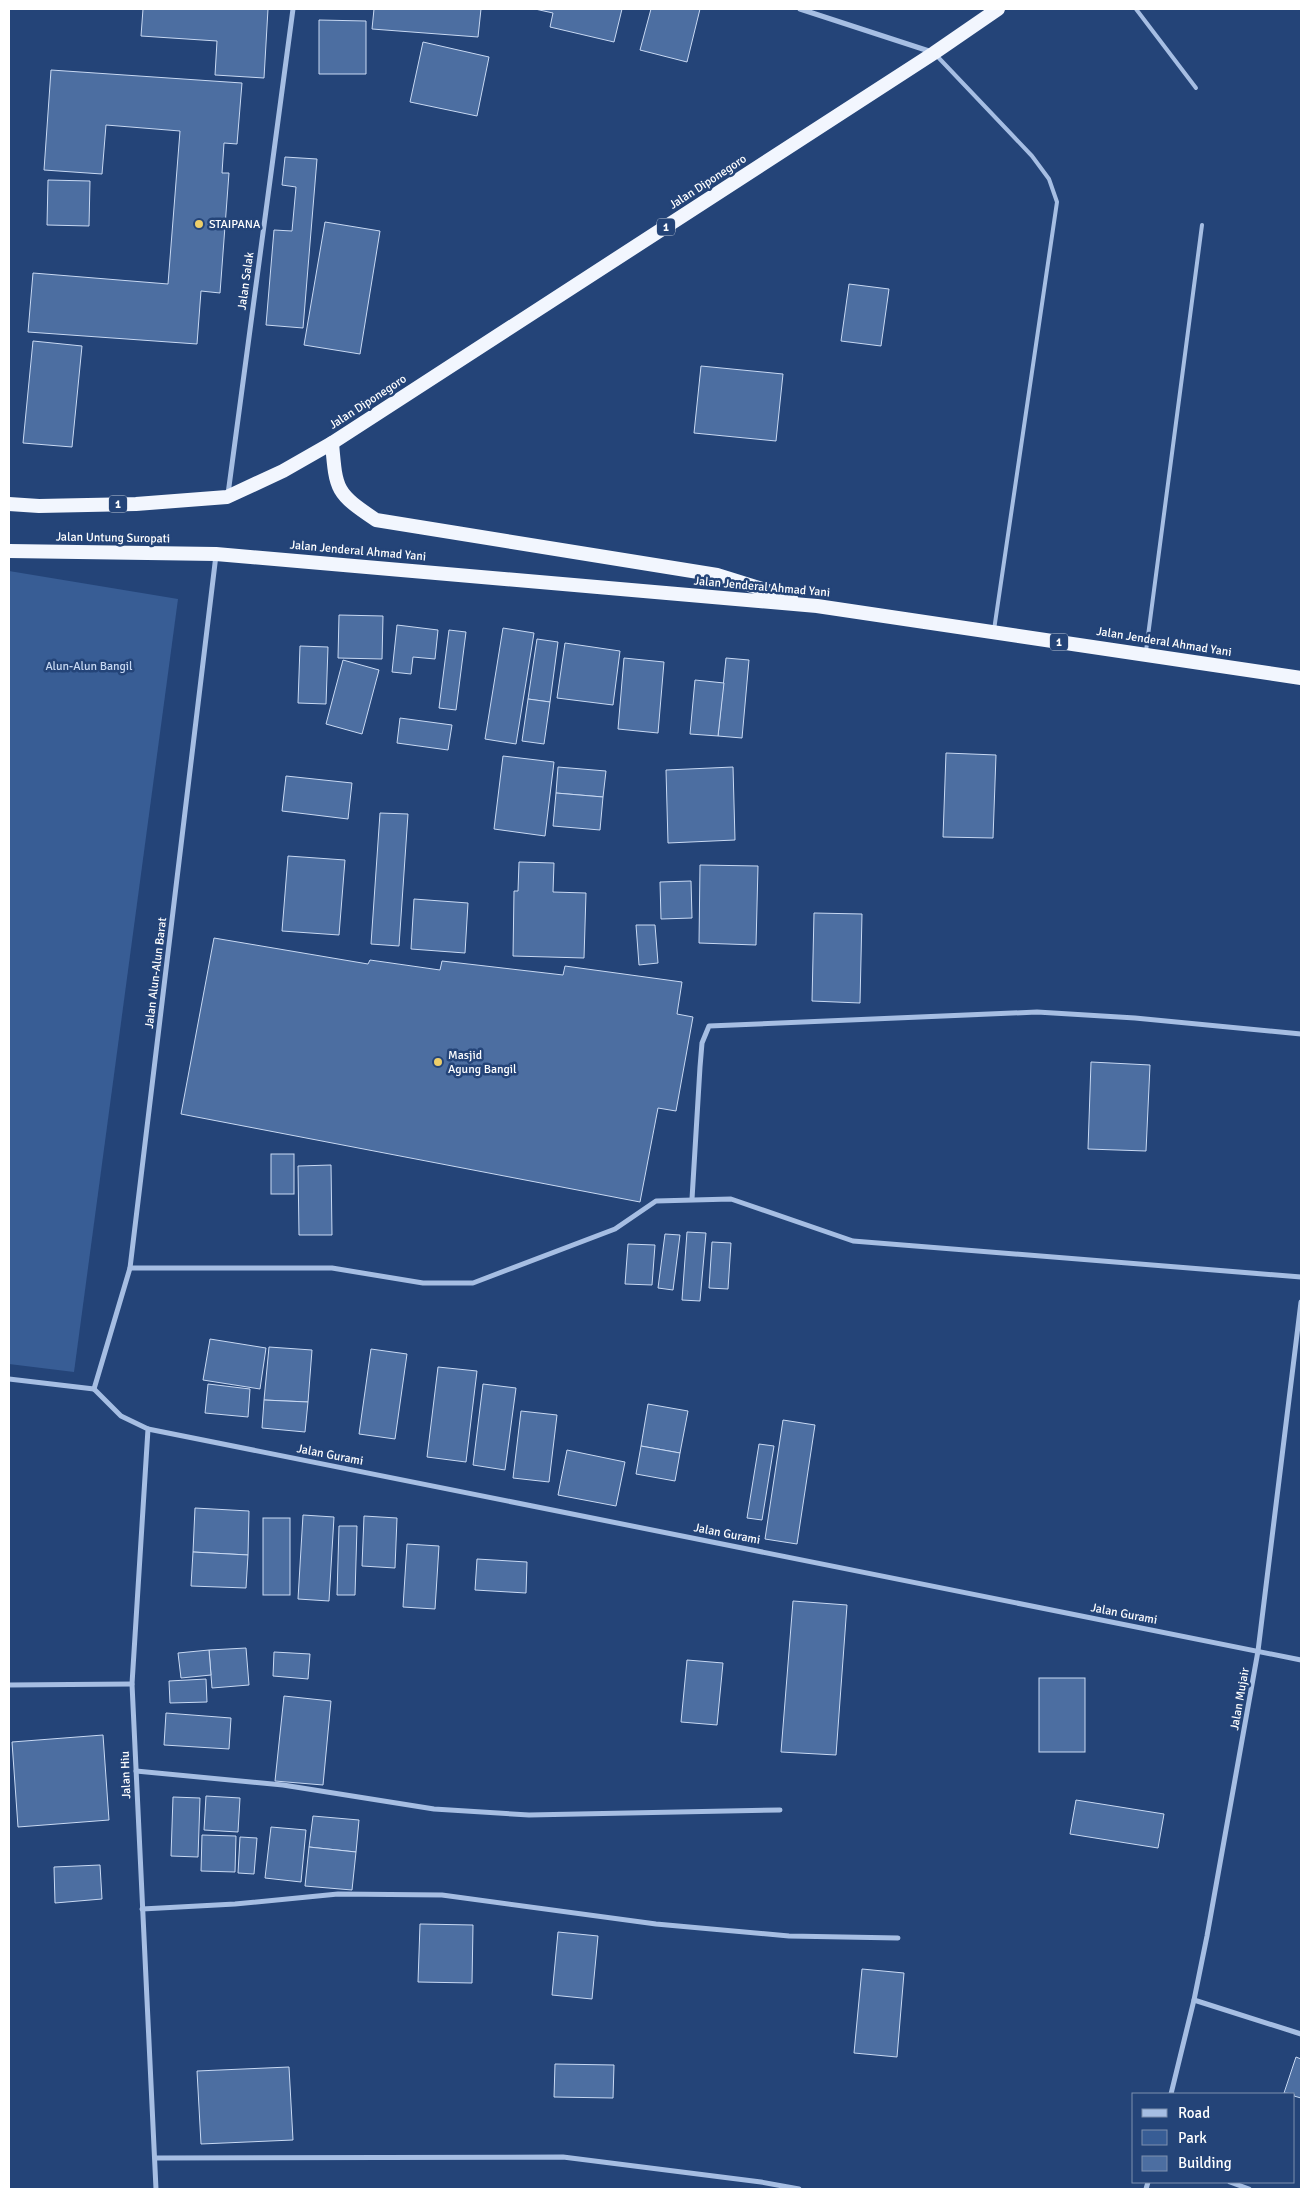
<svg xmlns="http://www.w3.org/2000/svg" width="1310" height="2198" font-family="Signika,sans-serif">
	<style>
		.green { fill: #385d95 }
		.building { fill: #4c6ea1; stroke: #c8d9f3 }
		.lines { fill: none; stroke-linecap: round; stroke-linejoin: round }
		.service { stroke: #a6bee3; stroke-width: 4 }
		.minor { stroke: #a6bee3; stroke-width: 5 }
		.trunk { stroke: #f2f6fe; stroke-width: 14 }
		.poi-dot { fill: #edce6a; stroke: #244478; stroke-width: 2 }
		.labels { text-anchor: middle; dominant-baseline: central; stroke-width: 5; stroke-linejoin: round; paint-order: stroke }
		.shield { fill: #244478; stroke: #bdc7d6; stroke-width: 1 }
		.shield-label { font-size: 11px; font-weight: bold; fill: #fff }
		.street-label { font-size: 12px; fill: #fff; stroke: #244478 }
		.poi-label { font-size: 12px; fill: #fff; stroke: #244478; text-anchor: start }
		.park-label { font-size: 12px; fill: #c8d9f3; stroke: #244478 }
	</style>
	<rect width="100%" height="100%" fill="#244478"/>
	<path class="green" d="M 9,571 L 178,599 L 74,1372 L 9,1364 Z"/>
	<g class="building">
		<path d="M 143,9 L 268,9 L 264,78 L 215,75 L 217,41 L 141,36 Z"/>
		<path d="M 374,9 L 481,9 L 478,37 L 372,29 Z"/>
		<path d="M 535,9 L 622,9 L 614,42 L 550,27 L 553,13 Z"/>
		<path d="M 651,9 L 700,9 L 687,62 L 640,50 Z"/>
		<path d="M 319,20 L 366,21 L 366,74 L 319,74 Z"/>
		<path d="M 423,42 L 489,57 L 477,116 L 410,102 Z"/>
		<path d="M 51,70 L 242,83 L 237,144 L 224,143 L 222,173 L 229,173 L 220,293 L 201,291 L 197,344 L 28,332 L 33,273 L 168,284 L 180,131 L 106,125 L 102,174 L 44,170 Z"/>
		<path d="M 285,157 L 317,159 L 303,328 L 266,325 L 274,230 L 292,231 L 296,187 L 282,185 Z"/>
		<path d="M 48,180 L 90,181 L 89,226 L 47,225 Z"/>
		<path d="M 325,222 L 380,231 L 360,354 L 304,345 Z"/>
		<path d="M 849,284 L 889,289 L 881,346 L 841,341 Z"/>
		<path d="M 33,341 L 82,346 L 72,447 L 23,443 Z"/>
		<path d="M 701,366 L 783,374 L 776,441 L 694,433 Z"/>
		<path d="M 339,615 L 383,616 L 382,659 L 338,658 Z"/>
		<path d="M 397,625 L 438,630 L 435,659 L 413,657 L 411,674 L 392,672 Z"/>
		<path d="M 503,628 L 534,633 L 516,744 L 485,739 Z"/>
		<path d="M 449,630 L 466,632 L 456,710 L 439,708 Z"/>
		<path d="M 537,639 L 558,642 L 550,702 L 528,699 Z"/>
		<path d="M 565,643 L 620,651 L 613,705 L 557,698 Z"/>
		<path d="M 300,646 L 328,647 L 326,704 L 298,703 Z"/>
		<path d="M 624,658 L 664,662 L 658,733 L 618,729 Z"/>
		<path d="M 726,658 L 749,660 L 742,738 L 718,736 Z"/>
		<path d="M 343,660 L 379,670 L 362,734 L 326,724 Z"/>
		<path d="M 695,680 L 724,683 L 718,736 L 690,734 Z"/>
		<path d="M 528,699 L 550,702 L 544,744 L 522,741 Z"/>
		<path d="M 400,718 L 452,725 L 448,750 L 397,743 Z"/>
		<path d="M 946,753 L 996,755 L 993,838 L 943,837 Z"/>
		<path d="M 503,756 L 554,762 L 545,836 L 494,829 Z"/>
		<path d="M 558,767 L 606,771 L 603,797 L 556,793 Z"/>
		<path d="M 733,767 L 735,840 L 668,843 L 666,770 Z"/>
		<path d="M 286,776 L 352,783 L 348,819 L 282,811 Z"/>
		<path d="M 556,793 L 603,797 L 600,830 L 553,826 Z"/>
		<path d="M 380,813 L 408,814 L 399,946 L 371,944 Z"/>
		<path d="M 288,856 L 345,860 L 339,935 L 282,931 Z"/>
		<path d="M 519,862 L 554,863 L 553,892 L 586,893 L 584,958 L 513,956 L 514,891 L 518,891 Z"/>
		<path d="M 700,865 L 758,866 L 756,945 L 699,943 Z"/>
		<path d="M 691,881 L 692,918 L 661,919 L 660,882 Z"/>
		<path d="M 414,899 L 468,903 L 465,953 L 411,949 Z"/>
		<path d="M 814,913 L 862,914 L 860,1003 L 812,1001 Z"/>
		<path d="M 636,925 L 655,925 L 658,963 L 639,965 Z"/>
		<path d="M 214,938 L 368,964 L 370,960 L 440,970 L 442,961 L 563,975 L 565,966 L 682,982 L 677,1014 L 693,1017 L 676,1111 L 658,1108 L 640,1202 L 181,1114 Z"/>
		<path d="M 1091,1062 L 1150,1065 L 1146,1151 L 1088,1149 Z"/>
		<rect x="271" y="1154" width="23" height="40"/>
		<path d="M 331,1165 L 332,1235 L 299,1235 L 298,1166 Z"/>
		<path d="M 687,1232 L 706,1233 L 700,1301 L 682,1300 Z"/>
		<path d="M 665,1234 L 680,1235 L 673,1290 L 658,1288 Z"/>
		<path d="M 712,1242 L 731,1243 L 728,1289 L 709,1288 Z"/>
		<path d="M 628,1244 L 655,1245 L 652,1285 L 625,1284 Z"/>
		<path d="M 210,1339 L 266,1348 L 260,1389 L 203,1380 Z"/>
		<path d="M 269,1347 L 312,1350 L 308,1402 L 264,1400 Z"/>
		<path d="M 371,1349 L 407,1354 L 395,1439 L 359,1434 Z"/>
		<path d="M 438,1367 L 477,1371 L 466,1462 L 427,1457 Z"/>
		<path d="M 208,1384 L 250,1389 L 248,1417 L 205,1413 Z"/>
		<path d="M 483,1384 L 516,1388 L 505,1470 L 473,1465 Z"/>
		<path d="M 264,1400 L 308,1402 L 305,1432 L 262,1428 Z"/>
		<path d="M 648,1404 L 688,1411 L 680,1453 L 641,1446 Z"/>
		<path d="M 521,1411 L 557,1415 L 549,1482 L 513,1478 Z"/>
		<path d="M 783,1420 L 815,1425 L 797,1544 L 765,1539 Z"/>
		<path d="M 759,1444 L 774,1446 L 762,1520 L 747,1518 Z"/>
		<path d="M 641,1446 L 680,1453 L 675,1481 L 636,1474 Z"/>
		<path d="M 567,1450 L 625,1462 L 616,1506 L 558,1495 Z"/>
		<path d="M 195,1508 L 249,1511 L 248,1555 L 193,1552 Z"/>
		<path d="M 303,1515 L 334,1517 L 329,1601 L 298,1599 Z"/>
		<path d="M 364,1516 L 397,1518 L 395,1568 L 362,1566 Z"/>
		<rect x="263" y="1518" width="27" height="77"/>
		<path d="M 339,1526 L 357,1526 L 355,1595 L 337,1595 Z"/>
		<path d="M 407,1544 L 439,1546 L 435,1609 L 403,1607 Z"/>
		<path d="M 193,1552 L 248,1555 L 246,1588 L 191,1586 Z"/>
		<path d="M 477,1559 L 527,1562 L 526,1593 L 475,1590 Z"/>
		<path d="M 793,1601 L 847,1605 L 836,1755 L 781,1752 Z"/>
		<path d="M 246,1648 L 249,1685 L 212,1688 L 209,1650 Z"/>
		<path d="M 209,1650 L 211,1675 L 181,1678 L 178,1653 Z"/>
		<path d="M 274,1652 L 310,1654 L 308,1679 L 273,1676 Z"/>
		<path d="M 687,1660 L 723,1663 L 717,1725 L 681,1722 Z"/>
		<rect x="1039" y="1678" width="46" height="74"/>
		<path d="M 206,1679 L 207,1702 L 170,1703 L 169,1681 Z"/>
		<path d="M 284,1696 L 331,1701 L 323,1785 L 275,1781 Z"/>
		<path d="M 166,1713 L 231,1718 L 229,1749 L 164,1745 Z"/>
		<path d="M 103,1735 L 109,1820 L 18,1827 L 12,1742 Z"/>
		<path d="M 206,1796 L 240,1798 L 238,1832 L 204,1830 Z"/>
		<path d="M 173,1797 L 200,1798 L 198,1857 L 171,1856 Z"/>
		<path d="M 1076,1800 L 1164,1814 L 1158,1848 L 1070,1834 Z"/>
		<path d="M 313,1816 L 359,1820 L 356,1852 L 309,1847 Z"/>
		<path d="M 271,1827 L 306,1830 L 301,1882 L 265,1878 Z"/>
		<path d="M 202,1835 L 236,1836 L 235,1872 L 201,1871 Z"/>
		<path d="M 240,1837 L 257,1838 L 254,1874 L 238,1873 Z"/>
		<path d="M 309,1847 L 356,1852 L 352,1890 L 305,1886 Z"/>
		<path d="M 100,1865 L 102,1899 L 55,1903 L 54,1867 Z"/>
		<path d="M 420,1924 L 473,1925 L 472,1983 L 418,1982 Z"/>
		<path d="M 558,1932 L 598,1936 L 592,1999 L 552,1995 Z"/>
		<path d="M 862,1969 L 904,1973 L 897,2057 L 854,2053 Z"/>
		<path d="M 1296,2057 L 1301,2059 L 1301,2098 L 1294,2096 L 1294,2094 L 1284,2093 Z"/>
		<path d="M 555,2064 L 614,2065 L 613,2098 L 554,2097 Z"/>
		<path d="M 289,2067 L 293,2140 L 201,2144 L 197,2071 Z"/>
	</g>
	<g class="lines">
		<g class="service">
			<path d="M 1136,9 L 1196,88"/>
			<path d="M 936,55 L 1032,156 L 1049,179 L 1057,202 L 994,630"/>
			<path d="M 1146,651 L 1202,225"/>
		</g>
		<g class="minor">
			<path d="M 800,9 L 932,52"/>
			<path d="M 228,494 L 293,9"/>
			<path d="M 692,1199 L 700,1067 L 702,1043 L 709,1026 L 1037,1012 L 1135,1018 L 1301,1034"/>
			<path d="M 130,1268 L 332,1268 L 423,1283 L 473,1283 L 615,1229 L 656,1201 L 731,1199 L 853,1241 L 1301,1277"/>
			<path d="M 9,1379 L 94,1389"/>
			<path d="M 94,1389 L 130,1268 L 216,555"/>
			<path d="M 94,1389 L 121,1416 L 148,1429 L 132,1684 L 156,2189"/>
			<path d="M 148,1429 L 1301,1660"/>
			<path d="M 9,1685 L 132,1684"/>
			<path d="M 136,1771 L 283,1785 L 434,1809 L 529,1815 L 780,1810"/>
			<path d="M 142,1909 L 235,1904 L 338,1894 L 442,1895 L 656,1924 L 789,1936 L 898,1938"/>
			<path d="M 1194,2000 L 1301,2034"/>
			<path d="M 1171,2094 L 1194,2000 L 1207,1936 L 1258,1651 L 1301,1302"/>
			<path d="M 155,2158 L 563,2157 L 761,2182 L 799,2189"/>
			<path d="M 1230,2182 L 1249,2189"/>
			<path d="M 1146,2189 L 1148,2182"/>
		</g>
		<g class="trunk">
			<path d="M 332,443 C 336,491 336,493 376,520 L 717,575 L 791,598"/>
			<path d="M 9,504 L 39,506 L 136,504 L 227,497 L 283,471 L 332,443 L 934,53 L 998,9"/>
			<path d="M 9,551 L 216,554 L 817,606 L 1301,678"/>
		</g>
	</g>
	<g class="poi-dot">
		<circle cx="199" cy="224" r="5"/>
		<circle cx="438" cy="1062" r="5"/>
	</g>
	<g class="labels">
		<g class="shield">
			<rect x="657" y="218.5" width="18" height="17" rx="4"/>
			<rect x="109" y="495.5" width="18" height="17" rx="4"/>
			<rect x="1050" y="633.5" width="18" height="17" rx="4"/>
		</g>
		<g class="shield-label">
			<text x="666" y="227">1</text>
			<text x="118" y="504">1</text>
			<text x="1059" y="642">1</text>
		</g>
		<g class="street-label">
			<text transform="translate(708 182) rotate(-33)">Jalan Diponegoro</text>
			<text transform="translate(246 281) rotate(-82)">Jalan Salak</text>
			<text transform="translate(368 402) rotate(-33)">Jalan Diponegoro</text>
			<text transform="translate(113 538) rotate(1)">Jalan Untung Suropati</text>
			<text transform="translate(358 551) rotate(5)">Jalan Jenderal Ahmad Yani</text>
			<text transform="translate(762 587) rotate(5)">Jalan Jenderal Ahmad Yani</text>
			<text transform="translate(1164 642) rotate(9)">Jalan Jenderal Ahmad Yani</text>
			<text transform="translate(156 973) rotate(-83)">Jalan Alun-Alun Barat</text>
			<text transform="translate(330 1455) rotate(11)">Jalan Gurami</text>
			<text transform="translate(727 1534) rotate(11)">Jalan Gurami</text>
			<text transform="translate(1124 1614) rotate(11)">Jalan Gurami</text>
			<text transform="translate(1240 1699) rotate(-80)">Jalan Mujair</text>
			<text transform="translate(126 1775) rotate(-92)">Jalan Hiu</text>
		</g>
		<g class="poi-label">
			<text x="209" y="224">STAIPANA</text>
			<text x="448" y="1055">Masjid<tspan x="448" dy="14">Agung Bangil</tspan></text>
		</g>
		<g class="park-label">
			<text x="89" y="666">Alun-Alun Bangil</text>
		</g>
	</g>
	<rect width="1310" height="2198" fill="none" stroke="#ffffff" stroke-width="20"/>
	<rect x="1132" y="2093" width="162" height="90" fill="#244478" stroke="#7c8fae"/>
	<rect x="1142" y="2109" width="25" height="8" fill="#a6bee3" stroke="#7c8fae"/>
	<text x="1178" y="2118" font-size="15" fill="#ffffff">Road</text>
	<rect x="1142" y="2130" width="25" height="15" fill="#385d95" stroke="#7c8fae"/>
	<text x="1178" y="2143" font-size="15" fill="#ffffff">Park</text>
	<rect x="1142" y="2156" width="25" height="15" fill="#4c6ea1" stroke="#7c8fae"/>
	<text x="1178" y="2168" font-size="15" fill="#ffffff">Building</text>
</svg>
